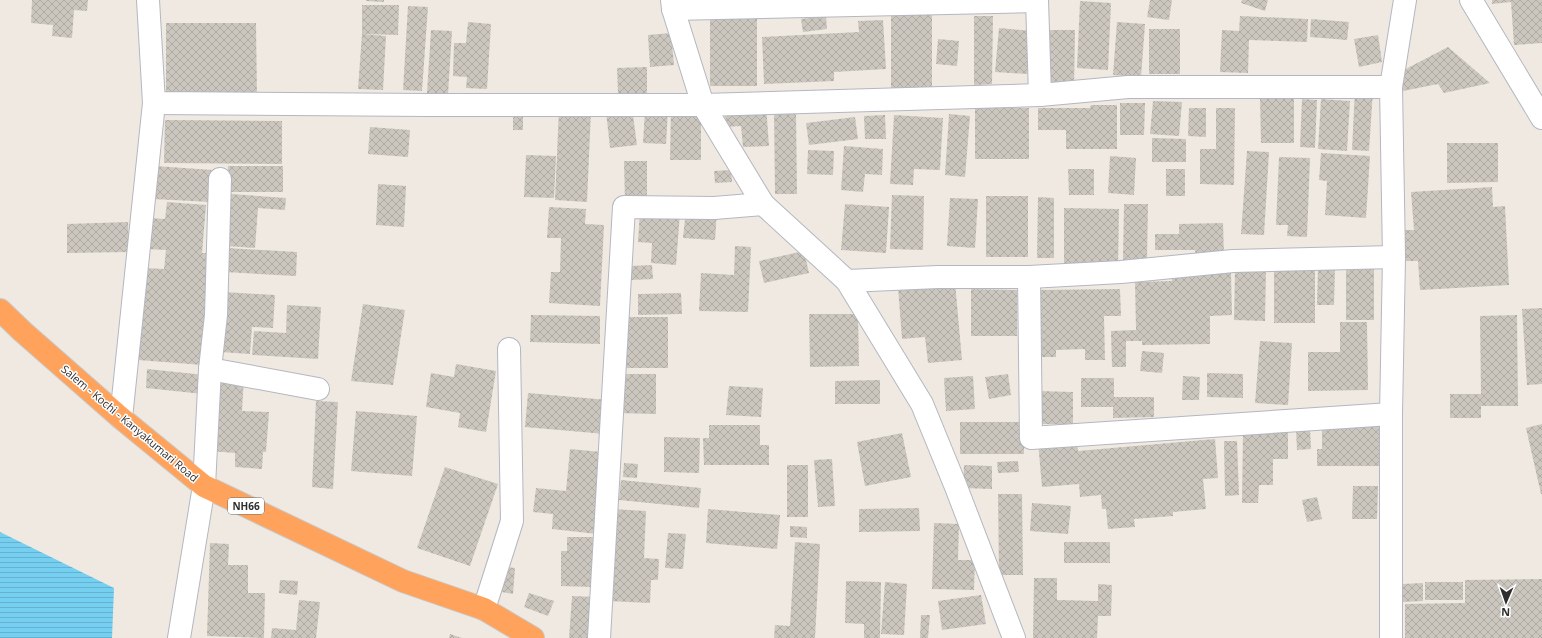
<svg xmlns="http://www.w3.org/2000/svg" width="1542" height="638" font-family="'Open Sans',sans-serif">
	<style>
		.water { fill: url(#water-rules) }
		.building { fill: url(#building-cross-hatch) }
		.lines { fill: none; stroke-linecap: round; stroke-linejoin: round }
		.street-casing { stroke: #b4b7c1; stroke-width: 24 }
		.secondary-casing { stroke: #b4b7c1; stroke-width: 24 }
		.highway-casing { stroke: #c9c9c9; stroke-width: 24 }
		.street { stroke: #fff; stroke-width: 22 }
		.secondary { stroke: #fff; stroke-width: 22 }
		.highway { stroke: #ffa35c; stroke-width: 22 }
		.labels { text-anchor: middle; dominant-baseline: central; stroke-width: 3; stroke-linejoin: round; paint-order: stroke }
		.shield { fill: #fff; stroke: #6d6d6d; stroke-width: 1 }
		.shield-label { font-size: 10px; font-weight: bold; fill: #2e2e2e }
		.street-label { font-size: 11px; fill: #2e2e2e; stroke: #fff }
	</style>
	<defs>
		<pattern id="water-rules" width="6" height="5" patternUnits="userSpaceOnUse"><rect width="6" height="5" fill="#75cff0"/><path d="M0 2.5h6" fill="none" stroke="#66b2ce"/></pattern>
		<pattern id="building-cross-hatch" width="8" height="8" patternUnits="userSpaceOnUse"><rect width="8" height="8" fill="#cbc7bf"/><path d="M0 0l8 8M0 8l8-8" fill="none" stroke="#afaba4"/></pattern>
	</defs>
	<rect width="100%" height="100%" fill="#efe9e1"/>
	<path class="water" d="M 0,532 L 114,588 L 112,638 L 0,638 Z"/>
	<g class="building">
		<path d="M 32,0 L 88,0 L 87,11 L 74,10 L 72,38 L 52,36 L 53,25 L 31,23 Z"/>
		<path d="M 366,0 L 384,0 L 384,2 L 366,1 Z"/>
		<path d="M 1150,0 L 1172,0 L 1169,20 L 1147,17 Z"/>
		<path d="M 1242,0 L 1268,0 L 1265,11 L 1241,3 Z"/>
		<path d="M 1492,0 L 1542,0 L 1542,43 L 1514,45 L 1511,2 L 1492,4 Z"/>
		<path d="M 1080,1 L 1111,3 L 1108,70 L 1077,68 Z"/>
		<path d="M 362,5 L 399,5 L 398,35 L 362,34 Z"/>
		<path d="M 408,6 L 428,7 L 422,91 L 403,90 Z"/>
		<rect x="891" y="8" width="41" height="83"/>
		<rect x="710" y="15" width="47" height="71"/>
		<path d="M 826,16 L 827,29 L 803,32 L 801,19 Z"/>
		<path d="M 974,16 L 993,16 L 992,84 L 974,85 Z"/>
		<path d="M 1240,16 L 1308,19 L 1307,42 L 1249,40 L 1248,73 L 1220,72 L 1222,30 L 1239,31 Z"/>
		<path d="M 1311,19 L 1349,22 L 1347,40 L 1310,37 Z"/>
		<path d="M 883,20 L 886,69 L 834,72 L 834,81 L 764,84 L 762,37 L 859,32 L 858,21 Z"/>
		<path d="M 468,22 L 491,24 L 487,89 L 466,88 L 467,77 L 453,76 L 454,43 L 466,43 Z"/>
		<path d="M 1117,22 L 1145,24 L 1141,77 L 1113,75 Z"/>
		<path d="M 166,23 L 256,23 L 257,99 L 166,99 Z"/>
		<path d="M 999,28 L 1031,31 L 1027,74 L 995,72 Z"/>
		<rect x="1149" y="29" width="31" height="45"/>
		<path d="M 431,30 L 452,31 L 448,95 L 427,93 Z"/>
		<path d="M 1043,30 L 1075,30 L 1074,88 L 1043,88 Z"/>
		<path d="M 671,33 L 674,65 L 650,67 L 648,35 Z"/>
		<path d="M 362,34 L 386,36 L 383,90 L 358,89 Z"/>
		<path d="M 1378,35 L 1382,62 L 1359,67 L 1354,39 Z"/>
		<path d="M 938,39 L 959,41 L 957,66 L 936,64 Z"/>
		<path d="M 1448,47 L 1490,83 L 1444,93 L 1438,84 L 1403,91 L 1398,73 Z"/>
		<path d="M 647,67 L 647,93 L 618,93 L 617,68 Z"/>
		<path d="M 1355,89 L 1373,90 L 1369,151 L 1352,150 Z"/>
		<path d="M 1260,97 L 1294,97 L 1294,143 L 1261,143 Z"/>
		<path d="M 1302,99 L 1317,100 L 1315,148 L 1300,147 Z"/>
		<path d="M 1321,99 L 1350,101 L 1347,151 L 1318,149 Z"/>
		<path d="M 1153,101 L 1182,102 L 1179,136 L 1150,134 Z"/>
		<path d="M 1120,103 L 1145,103 L 1144,135 L 1120,135 Z"/>
		<path d="M 671,105 L 701,106 L 701,160 L 670,160 Z"/>
		<path d="M 766,105 L 769,146 L 743,147 L 741,126 L 726,127 L 725,108 Z"/>
		<path d="M 1091,105 L 1117,105 L 1117,149 L 1066,149 L 1066,130 L 1038,130 L 1038,108 L 1090,108 Z"/>
		<rect x="513" y="107" width="10" height="23"/>
		<path d="M 632,108 L 637,145 L 610,148 L 606,111 Z"/>
		<rect x="975" y="108" width="54" height="51"/>
		<path d="M 1189,108 L 1206,108 L 1206,137 L 1188,136 Z"/>
		<path d="M 1216,108 L 1235,108 L 1234,185 L 1200,184 L 1200,149 L 1216,149 Z"/>
		<path d="M 559,109 L 591,111 L 587,202 L 555,200 Z"/>
		<path d="M 645,110 L 668,111 L 666,144 L 643,143 Z"/>
		<path d="M 774,113 L 796,113 L 797,194 L 775,194 Z"/>
		<path d="M 949,114 L 970,116 L 965,177 L 945,175 Z"/>
		<path d="M 885,115 L 886,139 L 865,139 L 864,116 Z"/>
		<path d="M 894,115 L 943,118 L 940,170 L 914,169 L 913,185 L 890,184 Z"/>
		<path d="M 855,117 L 858,139 L 809,145 L 806,123 Z"/>
		<path d="M 165,120 L 282,121 L 282,164 L 164,163 Z"/>
		<path d="M 370,127 L 410,130 L 408,157 L 368,154 Z"/>
		<path d="M 1152,138 L 1186,139 L 1186,162 L 1152,162 Z"/>
		<path d="M 1447,143 L 1498,143 L 1498,182 L 1447,183 Z"/>
		<path d="M 844,146 L 883,149 L 882,175 L 865,174 L 863,192 L 841,190 Z"/>
		<path d="M 808,150 L 834,151 L 833,175 L 807,174 Z"/>
		<path d="M 1247,151 L 1269,152 L 1264,235 L 1241,234 Z"/>
		<path d="M 1321,153 L 1370,156 L 1366,218 L 1325,215 L 1327,181 L 1319,180 Z"/>
		<path d="M 526,155 L 556,156 L 554,198 L 524,197 Z"/>
		<path d="M 1110,156 L 1136,158 L 1134,195 L 1108,193 Z"/>
		<path d="M 1279,157 L 1310,158 L 1307,237 L 1287,236 L 1288,225 L 1276,225 Z"/>
		<path d="M 624,161 L 647,161 L 647,202 L 625,202 Z"/>
		<path d="M 155,166 L 213,170 L 211,202 L 153,199 Z"/>
		<rect x="228" y="166" width="55" height="26"/>
		<path d="M 1068,169 L 1094,169 L 1094,195 L 1069,195 Z"/>
		<rect x="1166" y="169" width="19" height="27"/>
		<path d="M 731,170 L 732,182 L 715,183 L 714,171 Z"/>
		<path d="M 378,184 L 406,186 L 404,227 L 376,225 Z"/>
		<path d="M 1492,187 L 1493,207 L 1505,206 L 1509,285 L 1420,290 L 1418,261 L 1405,261 L 1403,230 L 1414,230 L 1411,192 Z"/>
		<path d="M 230,194 L 286,198 L 285,210 L 258,208 L 255,248 L 226,246 Z"/>
		<path d="M 892,195 L 924,196 L 923,250 L 890,249 Z"/>
		<rect x="986" y="196" width="42" height="61"/>
		<path d="M 1038,197 L 1054,198 L 1054,258 L 1037,258 Z"/>
		<path d="M 950,198 L 978,199 L 975,248 L 947,246 Z"/>
		<path d="M 167,202 L 206,205 L 202,253 L 210,253 L 203,365 L 138,360 L 146,268 L 164,269 L 166,250 L 146,249 L 148,218 L 165,219 Z"/>
		<path d="M 845,204 L 889,207 L 886,253 L 841,250 Z"/>
		<path d="M 1124,204 L 1148,204 L 1147,260 L 1123,260 Z"/>
		<path d="M 549,207 L 586,209 L 585,224 L 604,225 L 600,306 L 549,303 L 551,272 L 560,272 L 561,238 L 547,238 Z"/>
		<path d="M 1064,208 L 1119,209 L 1118,269 L 1064,269 Z"/>
		<path d="M 686,209 L 717,211 L 715,240 L 683,238 Z"/>
		<path d="M 640,210 L 680,213 L 676,265 L 651,263 L 652,243 L 638,242 Z"/>
		<path d="M 128,222 L 129,252 L 67,253 L 67,224 Z"/>
		<path d="M 1223,223 L 1224,256 L 1196,257 L 1195,250 L 1155,250 L 1155,234 L 1179,234 L 1179,224 Z"/>
		<path d="M 735,246 L 751,247 L 748,312 L 699,311 L 701,273 L 734,275 Z"/>
		<path d="M 227,248 L 297,252 L 296,276 L 225,272 Z"/>
		<path d="M 804,251 L 809,273 L 764,283 L 759,261 Z"/>
		<rect x="1346" y="263" width="28" height="57"/>
		<path d="M 652,265 L 653,279 L 631,280 L 630,266 Z"/>
		<rect x="1274" y="265" width="41" height="58"/>
		<path d="M 1318,267 L 1335,268 L 1334,305 L 1317,305 Z"/>
		<path d="M 1235,271 L 1266,271 L 1265,321 L 1234,320 Z"/>
		<path d="M 1231,273 L 1232,315 L 1210,316 L 1210,344 L 1142,345 L 1142,341 L 1126,341 L 1126,367 L 1112,367 L 1111,331 L 1136,330 L 1135,282 L 1172,281 L 1172,274 Z"/>
		<path d="M 955,282 L 962,360 L 928,363 L 925,337 L 902,339 L 898,287 Z"/>
		<path d="M 971,289 L 1017,290 L 1017,336 L 971,336 Z"/>
		<path d="M 1120,289 L 1121,316 L 1104,316 L 1105,360 L 1085,360 L 1085,349 L 1056,350 L 1056,357 L 1038,357 L 1037,290 Z"/>
		<path d="M 224,292 L 275,295 L 273,328 L 252,327 L 250,354 L 220,352 Z"/>
		<path d="M 681,293 L 682,314 L 638,315 L 638,294 Z"/>
		<path d="M 363,304 L 405,310 L 393,385 L 351,381 Z"/>
		<path d="M 287,305 L 321,307 L 318,359 L 252,355 L 254,331 L 286,333 Z"/>
		<path d="M 1542,308 L 1542,384 L 1527,385 L 1522,309 Z"/>
		<path d="M 809,314 L 858,314 L 859,366 L 810,367 Z"/>
		<path d="M 531,315 L 600,316 L 600,344 L 530,342 Z"/>
		<path d="M 1517,315 L 1518,406 L 1481,406 L 1481,418 L 1450,418 L 1450,394 L 1481,394 L 1480,316 Z"/>
		<rect x="623" y="317" width="45" height="51"/>
		<path d="M 1340,322 L 1367,322 L 1368,390 L 1308,391 L 1308,352 L 1340,352 Z"/>
		<path d="M 1260,341 L 1292,343 L 1288,405 L 1255,403 Z"/>
		<path d="M 1142,351 L 1164,353 L 1162,373 L 1140,371 Z"/>
		<path d="M 456,364 L 496,371 L 486,432 L 458,427 L 460,413 L 426,407 L 431,373 L 454,377 Z"/>
		<path d="M 147,369 L 205,375 L 203,394 L 146,388 Z"/>
		<path d="M 1207,373 L 1243,374 L 1243,398 L 1207,397 Z"/>
		<path d="M 617,374 L 656,374 L 656,414 L 617,413 Z"/>
		<path d="M 1008,374 L 1011,395 L 989,399 L 985,377 Z"/>
		<path d="M 217,375 L 244,377 L 242,411 L 269,412 L 266,452 L 263,452 L 262,469 L 235,467 L 235,453 L 211,451 Z"/>
		<path d="M 973,376 L 975,409 L 946,411 L 944,378 Z"/>
		<path d="M 1183,376 L 1200,377 L 1199,400 L 1182,400 Z"/>
		<path d="M 1081,378 L 1114,378 L 1114,397 L 1154,397 L 1154,417 L 1113,418 L 1113,407 L 1081,407 Z"/>
		<path d="M 880,380 L 880,404 L 835,404 L 835,381 Z"/>
		<path d="M 729,386 L 763,388 L 761,417 L 726,415 Z"/>
		<path d="M 1039,391 L 1073,392 L 1073,424 L 1039,424 Z"/>
		<path d="M 528,393 L 608,400 L 605,434 L 525,427 Z"/>
		<path d="M 316,401 L 338,402 L 333,489 L 312,487 Z"/>
		<path d="M 356,411 L 417,416 L 412,476 L 351,471 Z"/>
		<rect x="960" y="422" width="64" height="32"/>
		<path d="M 1542,424 L 1542,494 L 1541,494 L 1526,428 Z"/>
		<path d="M 709,425 L 760,425 L 760,445 L 769,445 L 769,465 L 704,465 L 703,438 L 709,438 Z"/>
		<path d="M 1322,426 L 1381,426 L 1382,466 L 1317,466 L 1317,449 L 1322,449 Z"/>
		<path d="M 1310,428 L 1311,449 L 1297,450 L 1296,429 Z"/>
		<path d="M 1243,430 L 1288,431 L 1288,459 L 1273,459 L 1273,485 L 1259,485 L 1258,503 L 1242,503 Z"/>
		<path d="M 902,433 L 911,477 L 865,486 L 857,442 Z"/>
		<path d="M 664,437 L 700,438 L 699,473 L 664,472 Z"/>
		<path d="M 1077,439 L 1078,451 L 1215,439 L 1218,478 L 1203,479 L 1206,509 L 1173,512 L 1173,516 L 1134,519 L 1135,527 L 1108,529 L 1106,509 L 1102,509 L 1101,495 L 1080,497 L 1079,484 L 1042,487 L 1038,442 Z"/>
		<path d="M 1224,441 L 1237,441 L 1239,495 L 1225,496 Z"/>
		<path d="M 570,449 L 601,452 L 597,487 L 603,487 L 597,534 L 552,529 L 553,514 L 533,512 L 536,488 L 566,491 Z"/>
		<path d="M 832,459 L 835,506 L 818,507 L 814,460 Z"/>
		<path d="M 1018,461 L 1019,472 L 998,473 L 997,462 Z"/>
		<path d="M 624,463 L 638,464 L 637,478 L 623,477 Z"/>
		<rect x="787" y="465" width="21" height="52"/>
		<path d="M 964,465 L 992,466 L 992,489 L 963,488 Z"/>
		<path d="M 445,467 L 498,484 L 470,566 L 417,548 Z"/>
		<path d="M 621,480 L 701,488 L 699,508 L 619,500 Z"/>
		<path d="M 1353,486 L 1378,486 L 1377,519 L 1352,519 Z"/>
		<path d="M 998,494 L 1022,494 L 1023,575 L 999,575 Z"/>
		<path d="M 1317,497 L 1322,519 L 1307,522 L 1302,500 Z"/>
		<path d="M 1032,503 L 1071,506 L 1068,534 L 1030,531 Z"/>
		<path d="M 919,508 L 920,531 L 859,532 L 859,509 Z"/>
		<path d="M 612,509 L 646,511 L 644,558 L 659,559 L 658,580 L 651,580 L 650,603 L 608,601 Z"/>
		<path d="M 708,509 L 780,515 L 777,549 L 706,543 Z"/>
		<path d="M 934,523 L 959,524 L 958,560 L 975,560 L 974,590 L 932,589 Z"/>
		<path d="M 790,526 L 807,527 L 807,538 L 790,537 Z"/>
		<path d="M 668,533 L 686,534 L 683,569 L 665,568 Z"/>
		<path d="M 567,537 L 593,537 L 592,587 L 561,586 L 561,551 L 567,551 Z"/>
		<path d="M 795,542 L 820,544 L 815,638 L 774,638 L 775,625 L 790,626 Z"/>
		<rect x="1064" y="542" width="46" height="21"/>
		<path d="M 210,543 L 229,544 L 228,565 L 248,565 L 248,593 L 265,593 L 264,638 L 207,636 Z"/>
		<path d="M 504,567 L 515,568 L 513,594 L 502,592 Z"/>
		<path d="M 1034,578 L 1057,578 L 1057,600 L 1098,601 L 1098,584 L 1112,585 L 1111,616 L 1098,616 L 1097,638 L 1033,638 Z"/>
		<path d="M 1542,579 L 1542,638 L 1405,638 L 1405,604 L 1465,603 L 1465,580 Z"/>
		<path d="M 280,580 L 298,581 L 297,595 L 279,593 Z"/>
		<path d="M 846,581 L 881,582 L 880,638 L 864,638 L 864,624 L 845,623 Z"/>
		<path d="M 885,582 L 907,584 L 904,635 L 881,634 Z"/>
		<rect x="1425" y="582" width="38" height="18"/>
		<path d="M 1423,583 L 1423,601 L 1402,602 L 1402,584 Z"/>
		<path d="M 529,593 L 554,601 L 548,616 L 524,607 Z"/>
		<path d="M 981,595 L 986,624 L 942,630 L 938,601 Z"/>
		<path d="M 572,596 L 597,597 L 594,638 L 569,638 Z"/>
		<path d="M 299,600 L 320,602 L 316,638 L 271,638 L 272,628 L 296,630 Z"/>
		<path d="M 921,615 L 930,615 L 928,638 L 920,638 Z"/>
		<path d="M 450,634 L 462,638 L 449,638 Z"/>
	</g>
	<g class="lines">
		<g class="street-casing">
			<g id="street">
				<path d="M 148,0 L 154,103 L 429,105 L 703,105 L 1040,95 L 1128,87 L 1391,87"/>
				<path d="M 672,0 L 673,9 L 703,105 L 763,204 L 847,281 L 922,404 L 956,487 L 1014,638"/>
				<path d="M 1037,0 L 1040,95"/>
				<path d="M 673,9 L 1037,1"/>
				<path d="M 1029,277 L 1031,438 L 1391,414"/>
				<path d="M 847,281 L 938,277 L 1029,277 L 1121,272 L 1233,261 L 1394,257"/>
				<path d="M 210,369 L 318,389"/>
				<path d="M 121,418 L 154,103"/>
				<path d="M 204,486 L 210,369 L 216,315 L 220,179"/>
				<path d="M 484,609 L 512,521 L 509,349"/>
				<path d="M 599,638 L 624,207 L 714,208 L 763,204"/>
				<path d="M 1391,638 L 1391,414 L 1394,257 L 1391,87 L 1405,0"/>
			</g>
		</g>
		<g class="secondary-casing">
			<g id="secondary">
				<path d="M 1471,0 L 1542,118"/>
				<path d="M 179,638 L 204,486"/>
			</g>
		</g>
		<g class="highway-casing">
			<path id="highway" d="M 0,310 L 23,332 L 121,418 L 204,486 L 403,581 L 484,609 L 533,638"/>
		</g>
		<use href="#street" class="street"/>
		<use href="#secondary" class="secondary"/>
		<use href="#highway" class="highway"/>
	</g>
	<g class="labels">
		<rect class="shield" x="228" y="498" width="36" height="16" rx="3"/>
		<g class="shield-label">
			<text x="246" y="506">NH66</text>
		</g>
		<g class="street-label">
			<text transform="translate(130 423) rotate(40)">Salem - Kochi - Kanyakumari Road</text>
		</g>
	</g>
	<g transform="translate(1506 602) rotate(182)" stroke="#ffffff" stroke-width="3" paint-order="stroke">
	<path d="M0-3L7 15L0 10L-7 15Z" fill="#2e2e2e"/>
	<text y="-6" font-size="11" font-weight="bold" text-anchor="middle" fill="#2e2e2e">N</text>
	</g>
</svg>
